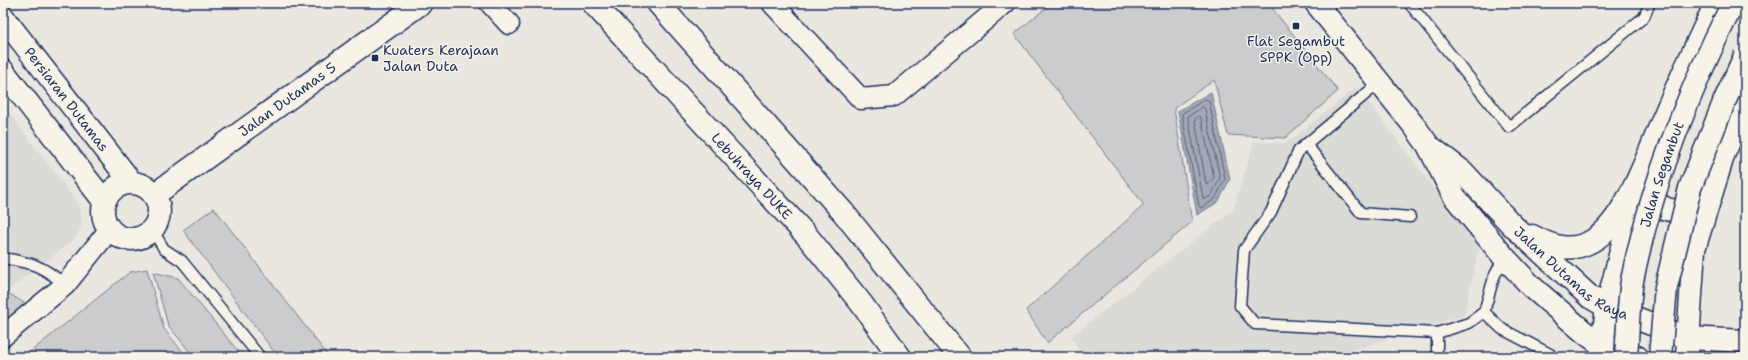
<svg xmlns="http://www.w3.org/2000/svg" width="1748" height="360" font-family="'Shantell Sans',sans-serif">
	<style>
		.built { fill: #dadad6 }
		.green { fill: #cbcccd; stroke: #737e96 }
		.water { fill: #a3a8b4; stroke: #6d7892 }
		.lines { fill: none; stroke-linecap: round; stroke-linejoin: round }
		.shore { stroke: #515f80; stroke-width: 1 }
		.lane-casing { stroke: #1b2f5e; stroke-width: 13 }
		.street-casing { stroke: #1b2f5e; stroke-width: 23 }
		.secondary-casing { stroke: #1b2f5e; stroke-width: 25 }
		.highway-casing { stroke: #1b2f5e; stroke-width: 25 }
		.lane { stroke: #f7f3e8; stroke-width: 10 }
		.street { stroke: #f7f3e8; stroke-width: 20 }
		.secondary { stroke: #f7f3e8; stroke-width: 22 }
		.highway { stroke: #f7f3e8; stroke-width: 22 }
		.secondary-bridge-casing { stroke: #1b2f5e; stroke-width: 25; stroke-linecap: butt }
		.secondary-bridge { stroke: #f7f3e8; stroke-width: 22 }
		.poi-dot { fill: #1b2f5e; stroke: #f7f3e8; stroke-width: 1.5 }
		.labels { text-anchor: middle; dominant-baseline: central; stroke-width: 3; stroke-linejoin: round; paint-order: stroke }
		.poi-label { font-size: 14px; fill: #1b2f5e; stroke: #f7f3e8 }
		.street-label { font-size: 14px; fill: #1b2f5e; stroke: #f7f3e8 }
	</style>
	<rect width="100%" height="100%" fill="#eae7e0"/>
	<filter id="ink" filterUnits="userSpaceOnUse"><feTurbulence type="fractalNoise" baseFrequency=".025" numOctaves="2"/><feDisplacementMap in="SourceGraphic" scale="8" xChannelSelector="R" yChannelSelector="G"/><feConvolveMatrix kernelMatrix="1 2 1 2 8 2 1 2 1" color-interpolation-filters="sRGB"/></filter>
	<g filter="url(#ink)">
		<g class="built">
			<path d="M 1357,87 L 1479,247 L 1464,315 L 1329,357 L 1082,357 L 1072,336 L 1233,210 L 1254,142 L 1287,143 Z"/>
			<path d="M 3,105 L 73,197 L 80,209 L 82,223 L 78,234 L 70,243 L 3,294 Z"/>
		</g>
		<g class="green">
			<path d="M 1052,3 L 1268,3 L 1338,91 L 1285,138 L 1228,135 L 1214,80 L 1174,108 L 1192,222 L 1047,343 L 1026,310 L 1144,205 L 1014,34 Z"/>
			<path d="M 214,208 L 329,357 L 278,357 L 183,230 Z"/>
			<path d="M 147,269 L 164,329 L 187,357 L 24,357 L 130,272 Z"/>
			<path d="M 153,272 L 178,278 L 243,357 L 194,357 L 168,325 Z"/>
			<path d="M 3,290 L 26,304 L 3,322 Z"/>
		</g>
		<path class="water" d="M 1211,92 L 1230,179 L 1218,202 L 1197,215 L 1178,111 Z"/>
		<g class="lines">
			<g class="shore">
				<path d="M 1206,99 L 1209,101 L 1225,179 L 1215,199 L 1201,208 L 1199,206 L 1182,114 Z"/>
				<path d="M 1203,107 L 1205,109 L 1220,178 L 1211,196 L 1205,199 L 1203,198 L 1188,117 Z"/>
				<path d="M 1199,116 L 1201,118 L 1214,177 L 1208,185 L 1206,184 L 1195,120 Z"/>
			</g>
			<g class="lane-casing">
				<g id="lane">
					<path d="M 1409,3 L 1509,127 L 1644,17 L 1650,3"/>
					<path d="M 1379,83 L 1299,150 L 1271,212 L 1244,250 L 1240,306 L 1255,324 L 1437,333 L 1469,323 L 1484,312 L 1494,277 L 1504,257"/>
					<path d="M 1306,144 L 1361,213 L 1410,217"/>
					<path d="M 152,229 L 164,249 L 182,261 L 260,357"/>
					<path d="M 3,258 C 32,263 42,265 65,285"/>
					<path d="M 1484,312 L 1502,329 L 1550,354"/>
					<path d="M 1437,333 L 1437,357"/>
				</g>
			</g>
			<g class="street-casing">
				<g id="street">
					<path d="M 490,3 L 509,24"/>
					<path d="M 772,3 L 861,99 L 894,96 L 1005,3"/>
					<path d="M 3,336 L 65,285 L 110,229"/>
				</g>
			</g>
			<g class="secondary-casing">
				<g id="secondary">
					<path d="M 1316,3 L 1415,127 L 1428,145 L 1454,196 L 1504,257 L 1532,287 L 1584,332 L 1602,345 L 1637,357"/>
					<path id="s1" d="M 3,17 L 131,182"/>
					<path d="M 3,71 L 104,201"/>
					<path id="s2" d="M 1433,149 L 1463,172 L 1512,225 L 1590,297 L 1607,307 L 1688,338 L 1745,341"/>
					<path d="M 1647,182 C 1647,188 1649,191 1653,197 C 1666,217 1683,212 1698,197"/>
					<circle cx="131" cy="211" r="28"/>
					<path id="s3" d="M 154,195 L 421,3"/>
					<path d="M 1532,236 C 1552,247 1571,253 1592,241 C 1628,221 1652,143 1669,105 C 1684,71 1700,37 1716,3"/>
					<path d="M 1601,357 L 1607,307 L 1633,203"/>
					<path d="M 1687,357 L 1694,249 L 1724,153 L 1745,106"/>
				</g>
			</g>
			<g class="highway-casing">
				<g id="highway">
					<path id="s4" d="M 593,3 L 807,236 L 861,303 L 900,357"/>
					<path d="M 658,3 L 843,212 L 960,357"/>
				</g>
			</g>
			<use href="#lane" class="lane"/>
			<use href="#street" class="street"/>
			<use href="#secondary" class="secondary"/>
			<use href="#highway" class="highway"/>
			<g class="secondary-bridge-casing">
				<g id="secondary-bridge">
					<path id="s5" d="M 1626,357 C 1628,332 1628,306 1632,281 C 1651,184 1689,91 1733,3"/>
					<path d="M 1660,357 L 1666,287 L 1690,188 L 1725,100 L 1745,56"/>
				</g>
			</g>
			<use href="#secondary-bridge" class="secondary-bridge"/>
		</g>
	</g>
	<g class="poi-dot">
		<rect x="1292" y="22" width="8" height="8" rx="2"/>
		<rect x="371" y="54" width="8" height="8" rx="2"/>
	</g>
	<g class="labels">
		<g class="poi-label">
			<text x="1296" y="41">Flat Segambut<tspan x="1296" dy="16">SPPK (Opp)</tspan></text>
			<text x="383" y="50" text-anchor="start">Kuaters Kerajaan<tspan x="383" dy="16">Jalan Duta</tspan></text>
		</g>
		<g class="street-label">
			<text stroke="none"><textPath href="#s3" startOffset="164">Jalan Dutamas 5</textPath></text>
			<text stroke="none"><textPath href="#s1" startOffset="104">Persiaran Dutamas</textPath></text>
			<text stroke="none"><textPath href="#s5" startOffset="187">Jalan Segambut</textPath></text>
			<text stroke="none"><textPath href="#s4" startOffset="235">Lebuhraya DUKE</textPath></text>
			<text stroke="none"><textPath href="#s2" startOffset="187">Jalan Dutamas Raya</textPath></text>
		</g>
	</g>
	<rect width="1748" height="360" fill="none" stroke="#f7f3e8" stroke-width="16"/>
	<rect x="8" y="8" width="1732" height="344" fill="none" stroke="#1b2f5e" stroke-width="1.5" filter="url(#ink)"/>
</svg>
